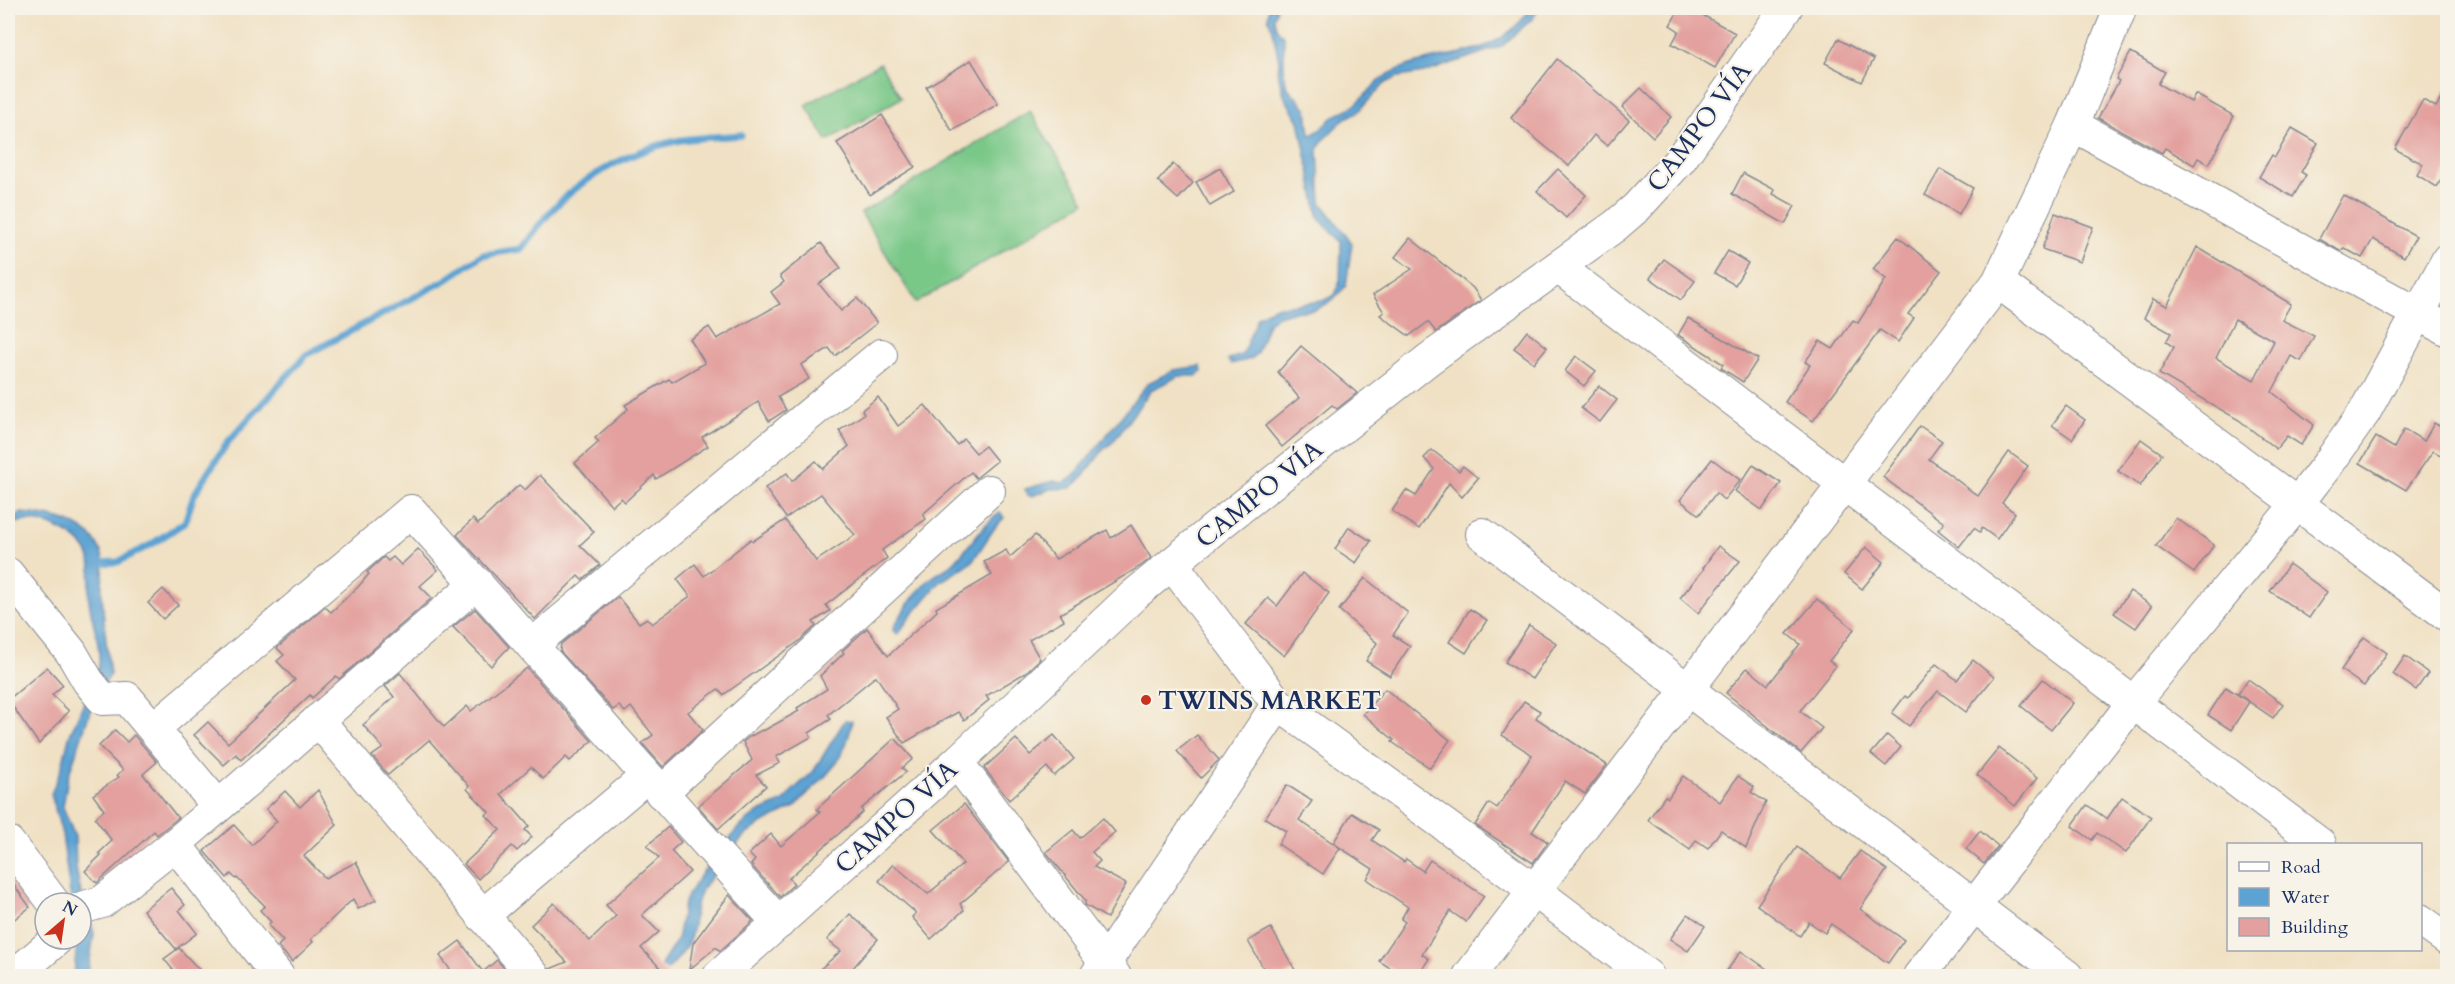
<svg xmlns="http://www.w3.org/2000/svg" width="2455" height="984" font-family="Cardo,serif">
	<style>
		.pitch { fill: #79c888; stroke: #4a7c73; stroke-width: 1.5 }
		.water { fill: #5ca2d2; stroke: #3c6898; stroke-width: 1.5 }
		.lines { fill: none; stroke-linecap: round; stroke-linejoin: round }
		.stream { stroke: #5ca2d2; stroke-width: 7 }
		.building { fill: #e3a09e; fill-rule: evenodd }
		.minor-casing { stroke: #868891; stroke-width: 34 }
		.minor { stroke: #fff; stroke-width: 32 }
		.poi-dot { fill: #c8321e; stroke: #f7f3e8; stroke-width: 2 }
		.labels { text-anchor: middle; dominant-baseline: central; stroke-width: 4.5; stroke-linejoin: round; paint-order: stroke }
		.street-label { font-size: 26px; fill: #1b2f5e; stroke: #f7f3e8 }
		.poi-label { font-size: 26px; font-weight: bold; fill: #1b2f5e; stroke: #f7f3e8; text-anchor: start }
	</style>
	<rect width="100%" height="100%" fill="#f7f3e8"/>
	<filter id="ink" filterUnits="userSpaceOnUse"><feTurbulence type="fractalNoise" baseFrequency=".0167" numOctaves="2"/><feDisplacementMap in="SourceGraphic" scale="12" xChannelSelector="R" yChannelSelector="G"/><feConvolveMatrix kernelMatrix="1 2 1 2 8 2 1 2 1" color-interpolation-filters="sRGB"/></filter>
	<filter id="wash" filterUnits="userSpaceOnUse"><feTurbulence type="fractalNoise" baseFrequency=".008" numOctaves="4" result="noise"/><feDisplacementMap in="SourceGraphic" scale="24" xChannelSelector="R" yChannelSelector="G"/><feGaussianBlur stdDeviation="1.35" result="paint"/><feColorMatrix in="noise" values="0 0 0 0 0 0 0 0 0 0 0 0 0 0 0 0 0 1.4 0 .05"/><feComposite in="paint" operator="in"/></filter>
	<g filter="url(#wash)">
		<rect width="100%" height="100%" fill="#f0e1c4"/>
		<g class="pitch">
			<path d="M 880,63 L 901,98 L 827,141 L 806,105 Z"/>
			<path d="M 1030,111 L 1085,202 L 916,303 L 861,213 Z"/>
		</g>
		<g class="water">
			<path d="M 1269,8 L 1277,8 L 1274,18 L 1276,27 L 1284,37 L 1284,73 L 1287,87 L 1307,109 L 1310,135 C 1322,131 1325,123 1335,116 C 1341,112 1349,109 1355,105 C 1367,95 1376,81 1389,74 C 1439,47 1492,66 1531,8 L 1539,8 L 1533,18 L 1502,46 L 1424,73 L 1398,77 L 1385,83 L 1358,112 L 1344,119 L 1323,140 L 1318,150 L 1321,202 L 1352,243 L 1346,286 L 1332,301 L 1315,310 L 1291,312 L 1278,316 L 1268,323 L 1257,353 L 1251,359 L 1231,364 L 1228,360 L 1243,354 L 1257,317 L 1274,307 L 1322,301 L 1335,295 L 1340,281 L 1341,241 L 1319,219 L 1299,121 L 1285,98 L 1278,74 L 1279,62 L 1273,30 L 1268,18 Z"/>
			<path d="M 1201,366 L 1202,372 L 1196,376 L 1179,376 L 1151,390 L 1113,442 L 1104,449 L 1082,478 L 1071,488 L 1051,489 L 1032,496 L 1027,495 L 1025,489 L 1053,481 L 1064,483 L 1074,476 L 1148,383 L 1174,370 Z"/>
			<path d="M 1000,512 L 1004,518 L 996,526 L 972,562 L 940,582 L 910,617 L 898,634 L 893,630 C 900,614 916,592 929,580 C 936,574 945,570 952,564 C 966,551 987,519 1000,512 Z"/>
			<path d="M 21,513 C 52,515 96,523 103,559 C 105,571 101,580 102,591 C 103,619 107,647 110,675 L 105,684 L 97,674 C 104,651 92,624 89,601 C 87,587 93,573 90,559 C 85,538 50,522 30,521 C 23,520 14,524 8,525 L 8,520 Z"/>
			<path d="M 85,700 L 92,706 L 68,777 L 63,807 L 75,837 L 76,867 L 82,899 L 71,901 L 62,834 L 51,794 L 61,770 L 69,737 Z"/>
			<path d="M 845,720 L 852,721 C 847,757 830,773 804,797 C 800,800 799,804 795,807 C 772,819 749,827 734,848 L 728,841 L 737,829 L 757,813 L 784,801 L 794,789 L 813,772 Z"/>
			<path d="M 707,866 L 714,875 C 692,895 697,910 691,935 C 688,948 676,961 667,970 L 661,965 L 677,940 L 684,903 L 688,894 Z"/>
			<path d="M 89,914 L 94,934 L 88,972 L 87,976 L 74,976 L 77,939 L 81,939 L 81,916 Z"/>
		</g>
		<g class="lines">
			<path class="stream" d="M 97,563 L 118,562 L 152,544 L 185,522 L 194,495 L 227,443 L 306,355 L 446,280 L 482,255 L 521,249 C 532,235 543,219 556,206 C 586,175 634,150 676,141 C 697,137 720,137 741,135"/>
		</g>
		<g id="blocks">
			<g class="building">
				<path d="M 1680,8 L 1690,8 L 1735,33 L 1715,68 L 1672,44 L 1679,31 L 1670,25 Z"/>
				<path d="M 1838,39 L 1874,59 L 1862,82 L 1825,63 Z"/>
				<path d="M 2131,52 L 2165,72 L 2158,84 L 2191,102 L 2195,94 L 2234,116 L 2209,164 L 2198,158 L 2194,165 L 2165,148 L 2162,153 L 2098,118 L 2119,81 L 2116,79 Z"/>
				<path d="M 1557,59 L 1629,120 L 1607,146 L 1594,135 L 1569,166 L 1511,118 Z"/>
				<path d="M 971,60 L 998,104 L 952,131 L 926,87 Z"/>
				<path d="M 2448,87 L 2448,168 L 2437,187 L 2417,175 L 2423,164 L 2395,149 L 2423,100 L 2436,107 Z"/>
				<path d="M 1641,88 L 1671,117 L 1653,137 L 1622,107 Z"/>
				<path d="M 882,115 L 915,167 L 870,195 L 837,143 Z"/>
				<path d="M 2292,128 L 2318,143 L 2301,172 L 2306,175 L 2293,197 L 2259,177 L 2272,155 L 2275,157 Z"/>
				<path d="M 1173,164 L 1193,183 L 1178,199 L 1158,181 Z"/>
				<path d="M 1220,168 L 1234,192 L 1210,206 L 1196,182 Z"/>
				<path d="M 1558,169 L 1586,195 L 1566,218 L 1537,191 Z"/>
				<path d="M 1940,169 L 1973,188 L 1959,214 L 1925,195 Z"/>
				<path d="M 1743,173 L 1775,190 L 1773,194 L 1795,206 L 1785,224 L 1732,194 Z"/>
				<path d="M 2343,195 L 2416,236 L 2404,257 L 2373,239 L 2362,258 L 2344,248 L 2340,251 L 2319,239 Z"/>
				<path d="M 2055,213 L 2093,227 L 2080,262 L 2042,249 Z"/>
				<path d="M 1898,237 L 1941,271 L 1908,314 L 1914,318 L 1898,342 L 1880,330 L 1813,421 L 1785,402 L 1810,365 L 1805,362 L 1820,341 L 1833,349 L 1853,320 L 1858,323 L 1886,279 L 1873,269 Z"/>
				<path d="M 1410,238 L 1473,288 L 1481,300 L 1436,332 L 1428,322 L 1409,336 L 1380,315 L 1384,312 L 1373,295 L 1412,269 L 1395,257 Z"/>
				<path d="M 821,243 L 841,268 L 819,284 L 841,311 L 857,298 L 877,323 L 835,356 L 829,348 L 801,365 L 809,379 L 778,397 L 786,410 L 769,421 L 758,402 L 702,437 L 708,446 L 656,479 L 654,475 L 625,502 L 621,498 L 612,506 L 575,463 L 599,442 L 595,438 L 628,409 L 625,405 L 669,379 L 672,382 L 705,363 L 690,339 L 709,327 L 717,339 L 780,304 L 771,292 L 784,282 L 780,276 Z"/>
				<path d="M 2197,247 L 2291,304 L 2282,320 L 2314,336 L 2301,361 L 2291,356 L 2272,392 L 2314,425 L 2301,445 L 2287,436 L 2276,449 L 2239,420 L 2159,374 L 2174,347 L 2166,342 L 2171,333 L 2144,318 L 2153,299 L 2167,306 ZM 2235,319 L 2274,341 L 2254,380 L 2216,358 Z"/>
				<path d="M 1728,251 L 1748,263 L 1735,285 L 1714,273 Z"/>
				<path d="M 1664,259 L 1695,281 L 1681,300 L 1650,278 Z"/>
				<path d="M 1688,318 L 1758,359 L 1743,382 L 1721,368 L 1723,364 L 1678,335 Z"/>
				<path d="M 1527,331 L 1547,347 L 1534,363 L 1514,348 Z"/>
				<path d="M 1301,346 L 1357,393 L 1337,409 L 1332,405 L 1282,447 L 1265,426 L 1299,398 L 1278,372 Z"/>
				<path d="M 1576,356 L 1596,371 L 1584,386 L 1565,371 Z"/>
				<path d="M 1599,386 L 1617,400 L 1600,422 L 1581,408 Z"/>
				<path d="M 878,397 L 898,426 L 925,405 L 957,445 L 964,439 L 976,453 L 985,446 L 997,461 L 976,478 L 971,472 L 923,514 L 926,519 L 882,550 L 887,558 L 826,605 L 830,611 L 813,622 L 816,626 L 798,642 L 723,695 L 718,689 L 688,712 L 703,730 L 663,767 L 642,743 L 653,735 L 631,707 L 625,712 L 619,706 L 613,710 L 560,651 L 561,644 L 618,597 L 639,623 L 647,618 L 652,624 L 690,596 L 677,579 L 695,564 L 704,576 L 751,539 L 753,541 L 785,520 L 816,561 L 855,535 L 821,494 L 786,518 L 765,488 L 787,473 L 792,481 L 816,461 L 823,469 L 849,446 L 839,431 L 864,414 L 862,410 Z"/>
				<path d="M 2066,406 L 2085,420 L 2072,439 L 2052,425 Z"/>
				<path d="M 2434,423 L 2448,431 L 2448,459 L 2433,451 L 2406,490 L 2360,463 L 2376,437 L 2394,448 L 2404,429 L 2424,441 Z"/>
				<path d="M 1920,426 L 1942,441 L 1929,459 L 1978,496 L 2009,452 L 2028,466 L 2002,503 L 2015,513 L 1997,539 L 1982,528 L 1980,532 L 1974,528 L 1959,547 L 1938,530 L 1944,523 L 1883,477 Z"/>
				<path d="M 2141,439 L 2162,454 L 2140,486 L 2118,471 Z"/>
				<path d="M 1432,450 L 1459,471 L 1463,466 L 1478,478 L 1462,497 L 1449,483 L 1419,529 L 1392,511 L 1406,490 L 1416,496 L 1434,469 L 1424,458 Z"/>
				<path d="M 1712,459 L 1740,480 L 1724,500 L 1716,493 L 1699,515 L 1680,500 Z"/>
				<path d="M 1753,465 L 1781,483 L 1762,510 L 1735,491 Z"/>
				<path d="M 540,475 L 594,532 L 580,545 L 600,565 L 582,580 L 578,576 L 535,619 L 457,535 L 473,519 L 478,524 L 519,485 L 525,490 Z"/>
				<path d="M 2176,518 L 2214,545 L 2194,573 L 2156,546 Z"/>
				<path d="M 1131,525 L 1151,558 L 1141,566 L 1060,614 L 1064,620 L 1029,640 L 1040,659 L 1025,673 L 986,696 L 989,700 L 964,720 L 958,712 L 904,743 L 886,717 L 898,709 L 876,676 L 828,715 L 831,719 L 809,733 L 811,737 L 776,757 L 780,763 L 756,775 L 766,786 L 718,829 L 698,806 L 752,760 L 743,742 L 749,737 L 762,730 L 763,731 L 799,711 L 797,708 L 827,689 L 820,676 L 844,653 L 842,651 L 867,628 L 888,656 L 937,611 L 936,608 L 992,575 L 984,562 L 1006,550 L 1010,557 L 1035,535 L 1056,559 L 1107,530 L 1111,538 Z"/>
				<path d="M 1349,527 L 1371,541 L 1356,563 L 1335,549 Z"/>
				<path d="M 1718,546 L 1740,561 L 1698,613 L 1680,598 L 1704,569 L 1703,568 Z"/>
				<path d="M 1866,547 L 1884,562 L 1862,589 L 1844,574 Z"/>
				<path d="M 418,549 L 438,570 L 420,586 L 432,598 L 339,679 L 336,676 L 312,698 L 310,695 L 241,760 L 236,754 L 224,765 L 194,735 L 208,722 L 228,743 L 295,680 L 277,661 L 284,655 L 277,648 L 325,607 L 331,612 L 358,587 L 369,574 L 367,572 L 384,557 L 388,561 L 393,557 L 401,565 Z"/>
				<path d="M 2289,564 L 2327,592 L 2309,618 L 2270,591 Z"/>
				<path d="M 1302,573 L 1329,593 L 1284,656 L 1246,624 L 1268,598 L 1277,606 Z"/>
				<path d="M 1365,578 L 1408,613 L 1393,635 L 1410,646 L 1390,676 L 1366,661 L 1377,643 L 1339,610 Z"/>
				<path d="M 163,589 L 178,605 L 163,619 L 148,603 Z"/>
				<path d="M 2130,591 L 2152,606 L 2136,628 L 2114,613 Z"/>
				<path d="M 1817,599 L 1854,629 L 1829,661 L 1836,666 L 1800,711 L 1822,728 L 1801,753 L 1726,693 L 1747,668 L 1768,685 L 1800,644 L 1787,634 Z"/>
				<path d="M 475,609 L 509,647 L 491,666 L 453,627 Z"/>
				<path d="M 1470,609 L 1487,620 L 1466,653 L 1449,642 Z"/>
				<path d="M 1529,625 L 1556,643 L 1532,679 L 1505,662 Z"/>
				<path d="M 2364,637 L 2387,653 L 2364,686 L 2341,670 Z"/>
				<path d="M 2405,656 L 2428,673 L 2416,690 L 2393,674 Z"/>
				<path d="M 1973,660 L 1994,677 L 1966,712 L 1938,691 L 1909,726 L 1892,713 L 1905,696 L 1908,698 L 1936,664 L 1957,680 Z"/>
				<path d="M 47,667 L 63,685 L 52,695 L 69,711 L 39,744 L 8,700 Z"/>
				<path d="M 527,668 L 592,741 L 570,761 L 566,757 L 543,779 L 531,767 L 501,794 L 529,826 L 525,830 L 532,837 L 517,851 L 512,846 L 478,879 L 464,864 L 500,830 L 486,815 L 489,812 L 467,789 L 469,786 L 429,740 L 388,775 L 372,756 L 383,748 L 363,725 L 394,697 L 385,686 L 400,673 L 444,727 L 467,706 L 471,711 Z"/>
				<path d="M 2043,679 L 2073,703 L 2051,730 L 2021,706 Z"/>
				<path d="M 2248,679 L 2283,704 L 2273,718 L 2238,694 Z"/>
				<path d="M 2226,687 L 2249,702 L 2231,730 L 2208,715 Z"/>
				<path d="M 1385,689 L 1450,740 L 1430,768 L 1392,742 L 1394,740 L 1363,714 Z"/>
				<path d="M 1524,701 L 1540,711 L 1536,718 L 1607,765 L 1585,794 L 1565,781 L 1532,832 L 1548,842 L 1533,863 L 1475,825 L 1489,803 L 1497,808 L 1532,755 L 1502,735 Z"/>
				<path d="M 115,730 L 127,742 L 134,735 L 157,762 L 143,774 L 178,818 L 157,835 L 154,831 L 97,883 L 85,871 L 101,855 L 99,853 L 112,841 L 95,818 L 104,810 L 93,795 L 119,777 L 117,775 L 123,770 L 99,746 Z"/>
				<path d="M 1054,735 L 1074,759 L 1054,776 L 1047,767 L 1009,800 L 984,768 L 1016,739 L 1030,755 Z"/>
				<path d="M 1197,735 L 1219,760 L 1201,778 L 1177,751 Z"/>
				<path d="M 1887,735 L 1901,747 L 1886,766 L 1871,754 Z"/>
				<path d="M 895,738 L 913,759 L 902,768 L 906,772 L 861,809 L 863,812 L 789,878 L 794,884 L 780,897 L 751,865 L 755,860 L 749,854 L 771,834 L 781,846 L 820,812 L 817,809 Z"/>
				<path d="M 1999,748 L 2037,778 L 2015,806 L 1977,775 Z"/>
				<path d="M 1683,776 L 1720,802 L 1738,776 L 1754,787 L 1751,792 L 1766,802 L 1746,848 L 1721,830 L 1708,848 L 1696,840 L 1690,850 L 1648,820 L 1665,796 L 1668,798 Z"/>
				<path d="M 1287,785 L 1312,801 L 1299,820 L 1340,848 L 1323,874 L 1278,844 L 1286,831 L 1265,818 Z"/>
				<path d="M 318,790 L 337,825 L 304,856 L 325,878 L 356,862 L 376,900 L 358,909 L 353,899 L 311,939 L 313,942 L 292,962 L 278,946 L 283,941 L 268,925 L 271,922 L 260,910 L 265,906 L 237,878 L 236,879 L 231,874 L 227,878 L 204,851 L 234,825 L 252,845 L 277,821 L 266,809 L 285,791 L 300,807 Z"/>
				<path d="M 2122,797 L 2151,817 L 2126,853 L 2097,833 L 2092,840 L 2072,826 L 2087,805 L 2107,819 Z"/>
				<path d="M 964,804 L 1009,862 L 960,904 L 964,910 L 931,939 L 912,917 L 916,913 L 879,881 L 893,864 L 928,894 L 963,864 L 933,830 Z"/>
				<path d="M 1352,813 L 1379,830 L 1372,840 L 1404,862 L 1406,859 L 1423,871 L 1430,860 L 1484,896 L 1466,922 L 1450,911 L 1422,954 L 1429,959 L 1417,976 L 1403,976 L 1379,961 L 1405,922 L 1401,919 L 1408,907 L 1367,879 L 1373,869 L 1333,843 Z"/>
				<path d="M 1103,818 L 1115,832 L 1092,852 L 1100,861 L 1094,867 L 1126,884 L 1107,918 L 1085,905 L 1085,900 L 1046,852 L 1073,830 L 1080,838 Z"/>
				<path d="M 668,827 L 681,842 L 671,851 L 690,872 L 642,915 L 659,932 L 641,948 L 668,976 L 551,976 L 550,969 L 567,962 L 531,925 L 554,903 L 590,941 L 616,916 L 606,905 L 659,858 L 647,846 Z"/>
				<path d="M 1980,831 L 1998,846 L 1984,864 L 1966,849 Z"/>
				<path d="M 1797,847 L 1840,878 L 1860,851 L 1887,870 L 1860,909 L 1904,940 L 1888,963 L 1831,924 L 1825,933 L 1809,922 L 1800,936 L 1757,905 Z"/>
				<path d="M 8,877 L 30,907 L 8,924 Z"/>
				<path d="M 171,888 L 185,905 L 179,910 L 197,933 L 176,949 L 143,910 Z"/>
				<path d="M 729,895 L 753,921 L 720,951 L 716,947 L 689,970 L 693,943 Z"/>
				<path d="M 850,914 L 878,939 L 846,976 L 812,976 L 841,951 L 827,940 Z"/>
				<path d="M 1688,914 L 1705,926 L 1688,951 L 1670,939 Z"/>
				<path d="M 1271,928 L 1295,970 L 1284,976 L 1268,976 L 1248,941 Z"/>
				<path d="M 460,941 L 483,972 L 497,960 L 511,976 L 455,976 L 440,956 Z"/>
				<path d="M 179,948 L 205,976 L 178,976 L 164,959 Z"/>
				<path d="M 1741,951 L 1777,976 L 1723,976 Z"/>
			</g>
		</g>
	</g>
	<g filter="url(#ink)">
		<use href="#blocks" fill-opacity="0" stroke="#868891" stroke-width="1.5"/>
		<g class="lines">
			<g class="minor-casing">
				<g id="minor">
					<path d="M 2073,125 L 2448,330"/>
					<path d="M 1558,267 L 2320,844"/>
					<path d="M 1998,282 L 2447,615"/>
					<path d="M 1482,534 L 2067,976"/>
					<path d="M 1172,564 L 1278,704 L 1534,890 L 1648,976"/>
					<path d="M 8,574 L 71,652 L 88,681 L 101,697 L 103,699 L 127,698 L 218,806"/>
					<path d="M 532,645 L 881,355"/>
					<path d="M 318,720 L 534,976"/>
					<path d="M 154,728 L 411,511 C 535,647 655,787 779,923"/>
					<path d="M 957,762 L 1115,976"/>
					<path d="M 661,793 L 989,491"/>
					<path d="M 8,842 L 54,903"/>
					<path d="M 175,844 L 278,976"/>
					<path d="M 81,908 L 102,902 L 175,844 L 477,583"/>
					<path d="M 482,916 L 646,777"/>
					<path d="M 2420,920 L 2448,940"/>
					<path d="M 14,976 L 57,939"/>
					<path d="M 719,976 L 957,762 L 1134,595 L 1215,528 L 1429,359 L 1615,226 L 1637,207 L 1680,160 L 1786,8"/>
					<path d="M 1096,976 L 1278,704"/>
					<path d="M 1469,976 L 1998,282 L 2073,125 L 2119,12"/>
					<path d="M 1919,976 L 2133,703 L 2297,504 L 2328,464 L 2364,413 L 2448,259"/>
				</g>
			</g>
			<use href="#minor" class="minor"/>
		</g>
	</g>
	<circle class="poi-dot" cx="1146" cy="700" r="6"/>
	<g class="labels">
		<g class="street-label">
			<text transform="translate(1699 127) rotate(-53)">CAMPO VÍA</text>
			<text transform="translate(1259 494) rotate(-39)">CAMPO VÍA</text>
			<text transform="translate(896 817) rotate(-42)">CAMPO VÍA</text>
		</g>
		<g class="poi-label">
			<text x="1158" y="700">TWINS MARKET</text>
		</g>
	</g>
	<rect width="2455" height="984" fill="none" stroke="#f7f3e8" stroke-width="30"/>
	<rect x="2227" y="843" width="195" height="108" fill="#f7f3e8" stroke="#9fa5b1" stroke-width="1.5"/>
	<rect x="2239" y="862" width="30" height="9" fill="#ffffff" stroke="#9fa5b1" stroke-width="1.5"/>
	<text x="2281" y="873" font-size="18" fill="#1b2f5e">Road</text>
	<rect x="2239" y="888" width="30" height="18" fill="#5ca2d2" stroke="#9fa5b1" stroke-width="1.5"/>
	<text x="2281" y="903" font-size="18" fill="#1b2f5e">Water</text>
	<rect x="2239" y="918" width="30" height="18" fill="#e3a09e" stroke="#9fa5b1" stroke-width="1.5"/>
	<text x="2281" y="933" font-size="18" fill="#1b2f5e">Building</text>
	<g transform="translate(63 921) rotate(29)"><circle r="28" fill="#f7f3e8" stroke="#9fa5b1" stroke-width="1.5"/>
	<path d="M0-4.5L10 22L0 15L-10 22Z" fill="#c8321e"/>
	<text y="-9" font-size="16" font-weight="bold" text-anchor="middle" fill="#1b2f5e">N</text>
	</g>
</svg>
